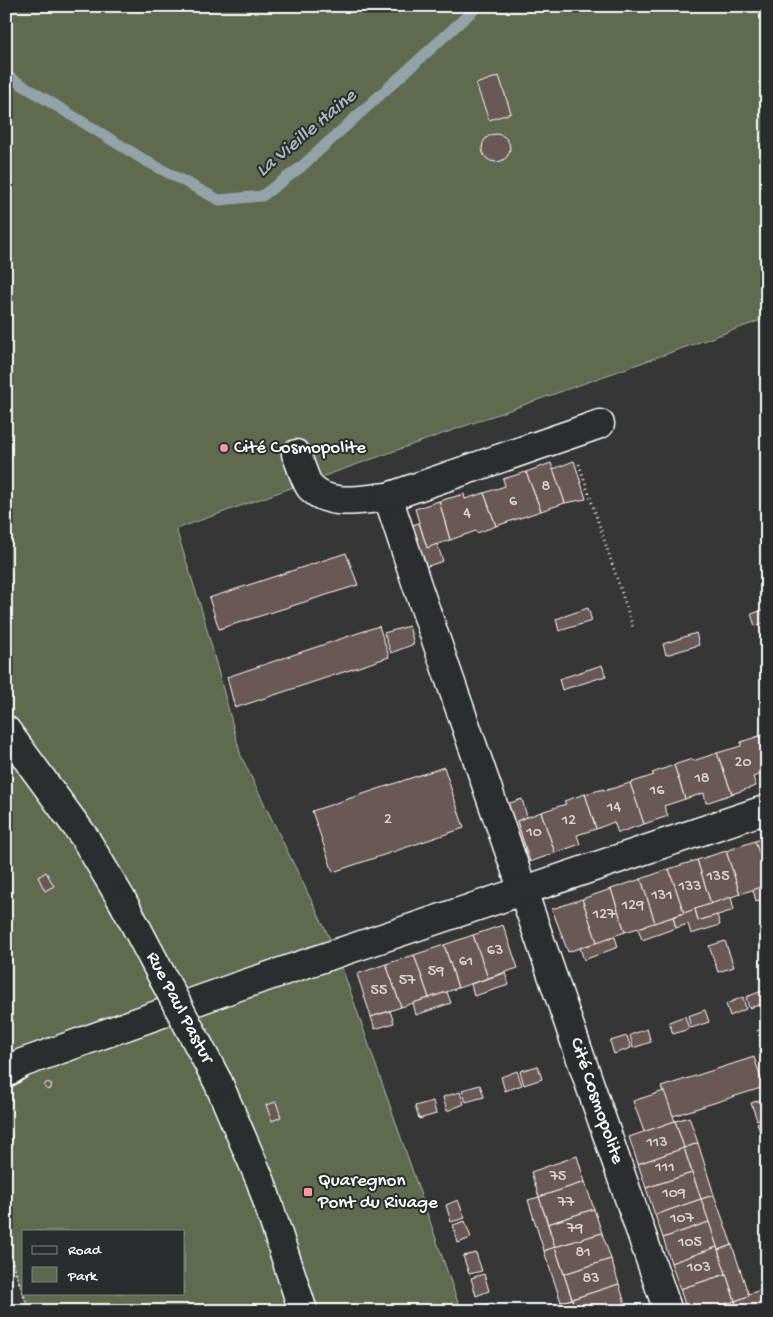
<svg xmlns="http://www.w3.org/2000/svg" width="773" height="1317" font-family="'Gochi Hand',sans-serif">
	<style>
		.green { fill: #5e6a50; stroke: #aeb4a8; fill-rule: evenodd }
		.lines { fill: none; stroke-linecap: round; stroke-linejoin: round }
		.stream { stroke: #94a2a9; stroke-width: 11 }
		.building { fill: #6b5856; stroke: #fff }
		.street-casing { stroke: #fff; stroke-width: 31 }
		.secondary-casing { stroke: #fff; stroke-width: 31 }
		.path { stroke: #fff; stroke-width: 3; stroke-dasharray: 1 4; stroke-linecap: butt }
		.street { stroke: #2a2d2e; stroke-width: 28 }
		.secondary { stroke: #2a2d2e; stroke-width: 28 }
		.secondary-bridge-casing { stroke: #fff; stroke-width: 31; stroke-linecap: butt }
		.secondary-bridge { stroke: #2a2d2e; stroke-width: 28 }
		.poi-dot { fill: #ff9aa2; stroke: #2a2d2e; stroke-width: 2 }
		.labels { text-anchor: middle; dominant-baseline: central; stroke-width: 4; stroke-linejoin: round; paint-order: stroke }
		.number-label { font-size: 16px; fill: #dad5d5 }
		.poi-label { font-size: 19px; fill: #fff; stroke: #2a2d2e; text-anchor: start }
		.street-label { font-size: 19px; fill: #fff; stroke: #2a2d2e }
		.water-label { font-size: 20px; font-style: italic; fill: #aeb9bf; stroke: #2a2d2e }
	</style>
	<rect width="100%" height="100%" fill="#373636"/>
	<filter id="ink" filterUnits="userSpaceOnUse"><feTurbulence type="fractalNoise" baseFrequency=".02" numOctaves="2"/><feDisplacementMap in="SourceGraphic" scale="10" xChannelSelector="R" yChannelSelector="G"/><feConvolveMatrix kernelMatrix="1 2 1 2 8 2 1 2 1" color-interpolation-filters="sRGB"/></filter>
	<g filter="url(#ink)">
		<path class="green" d="M 6,6 L 767,6 L 767,318 L 176,529 L 202,611 L 241,756 L 337,953 L 461,1311 L 29,1311 L 6,1244 L 6,1073 L 22,1063 L 6,1052 ZM 24,1231 L 184,1231 L 184,1293 L 24,1293 Z"/>
		<g class="lines">
			<path class="stream" d="M 6,78 L 11,78 L 146,161 L 219,200 L 262,196 L 301,167 L 478,6"/>
		</g>
		<g class="building">
			<path d="M 499,76 L 511,113 L 489,120 L 476,84 Z"/>
			<circle cx="496" cy="148" r="14"/>
			<path d="M 574,461 L 586,499 L 565,503 L 553,469 Z"/>
			<path d="M 551,463 L 565,503 L 541,511 L 526,472 Z"/>
			<path d="M 526,472 L 541,511 L 496,526 L 484,493 L 505,486 L 503,479 Z"/>
			<path d="M 484,493 L 496,526 L 477,533 L 476,531 L 450,540 L 439,501 L 464,494 L 465,499 Z"/>
			<path d="M 439,501 L 450,540 L 427,548 L 415,509 Z"/>
			<path d="M 419,523 L 427,548 L 437,544 L 443,561 L 422,568 L 409,526 Z"/>
			<path d="M 346,553 L 358,585 L 219,629 L 209,598 Z"/>
			<path d="M 588,608 L 592,621 L 559,631 L 556,619 Z"/>
			<path d="M 767,609 L 767,622 L 755,626 L 751,614 Z"/>
			<path d="M 379,626 L 389,657 L 235,708 L 227,677 Z"/>
			<path d="M 409,626 L 414,644 L 391,653 L 384,633 Z"/>
			<path d="M 696,633 L 699,645 L 666,655 L 663,644 Z"/>
			<path d="M 602,665 L 606,676 L 562,690 L 559,679 Z"/>
			<path d="M 767,734 L 767,748 L 762,735 Z"/>
			<path d="M 762,735 L 767,748 L 767,772 L 753,777 L 756,786 L 732,794 L 717,753 L 741,746 L 741,742 Z"/>
			<path d="M 717,753 L 732,794 L 706,803 L 704,793 L 685,799 L 674,765 L 692,759 L 693,761 Z"/>
			<path d="M 674,765 L 685,799 L 664,806 L 668,816 L 644,824 L 630,783 L 654,775 L 652,773 Z"/>
			<path d="M 444,767 L 464,828 L 333,872 L 312,811 Z"/>
			<path d="M 630,783 L 644,824 L 618,833 L 614,822 L 596,829 L 585,794 L 604,789 L 604,791 Z"/>
			<path d="M 585,794 L 596,829 L 577,835 L 580,844 L 555,853 L 541,812 L 566,804 L 564,801 Z"/>
			<path d="M 522,799 L 527,817 L 517,821 L 525,845 L 515,848 L 501,806 Z"/>
			<path d="M 541,812 L 555,853 L 530,862 L 517,821 Z"/>
			<path d="M 767,837 L 767,876 L 755,841 Z"/>
			<path d="M 755,841 L 767,876 L 767,885 L 740,894 L 726,851 Z"/>
			<path d="M 726,851 L 740,894 L 711,904 L 697,860 Z"/>
			<path d="M 697,860 L 711,904 L 684,913 L 669,869 Z"/>
			<path d="M 669,869 L 684,913 L 655,923 L 641,879 Z"/>
			<path d="M 46,872 L 54,886 L 45,891 L 38,877 Z"/>
			<path d="M 641,879 L 655,923 L 625,932 L 611,889 Z"/>
			<path d="M 767,885 L 767,898 L 756,901 L 753,890 Z"/>
			<path d="M 611,889 L 625,932 L 597,942 L 582,899 Z"/>
			<path d="M 731,897 L 734,910 L 698,921 L 695,909 Z"/>
			<path d="M 582,899 L 597,942 L 568,952 L 552,909 Z"/>
			<path d="M 695,909 L 698,921 L 717,915 L 720,925 L 691,934 L 688,924 L 676,928 L 673,917 Z"/>
			<path d="M 673,917 L 676,928 L 642,940 L 638,928 Z"/>
			<path d="M 503,925 L 518,968 L 488,978 L 473,935 Z"/>
			<path d="M 473,935 L 488,978 L 458,988 L 444,945 Z"/>
			<path d="M 615,937 L 618,947 L 584,960 L 580,948 Z"/>
			<path d="M 725,941 L 734,967 L 718,972 L 709,946 Z"/>
			<path d="M 444,945 L 458,988 L 429,998 L 414,955 Z"/>
			<path d="M 414,955 L 429,998 L 401,1007 L 386,964 Z"/>
			<path d="M 386,964 L 401,1007 L 371,1017 L 357,974 Z"/>
			<path d="M 505,973 L 509,985 L 474,996 L 471,984 Z"/>
			<path d="M 762,991 L 766,1003 L 749,1008 L 746,997 Z"/>
			<path d="M 447,992 L 451,1003 L 416,1015 L 413,1003 Z"/>
			<path d="M 743,997 L 746,1009 L 730,1016 L 726,1004 Z"/>
			<path d="M 705,1010 L 709,1022 L 691,1028 L 688,1016 Z"/>
			<path d="M 390,1011 L 394,1023 L 375,1029 L 371,1017 Z"/>
			<path d="M 685,1016 L 689,1029 L 673,1034 L 669,1022 Z"/>
			<path d="M 647,1029 L 651,1042 L 633,1048 L 630,1035 Z"/>
			<path d="M 627,1036 L 631,1048 L 614,1054 L 610,1041 Z"/>
			<path d="M 754,1057 L 764,1087 L 673,1116 L 661,1087 Z"/>
			<path d="M 538,1066 L 542,1079 L 524,1085 L 520,1071 Z"/>
			<path d="M 517,1071 L 522,1085 L 505,1091 L 501,1077 Z"/>
			<circle cx="48" cy="1086" r="3.5"/>
			<path d="M 480,1085 L 484,1097 L 466,1102 L 462,1090 Z"/>
			<path d="M 664,1091 L 675,1121 L 644,1132 L 633,1101 Z"/>
			<path d="M 460,1092 L 464,1104 L 447,1111 L 443,1097 Z"/>
			<path d="M 763,1099 L 767,1109 L 767,1117 L 757,1120 L 751,1103 Z"/>
			<path d="M 433,1101 L 436,1114 L 419,1119 L 415,1106 Z"/>
			<path d="M 276,1102 L 281,1117 L 272,1121 L 266,1105 Z"/>
			<path d="M 689,1117 L 698,1143 L 684,1148 L 675,1121 Z"/>
			<path d="M 767,1120 L 767,1139 L 763,1140 L 757,1123 Z"/>
			<path d="M 675,1121 L 684,1148 L 638,1164 L 629,1137 Z"/>
			<path d="M 698,1143 L 714,1195 L 701,1199 L 684,1148 Z"/>
			<path d="M 684,1148 L 692,1173 L 646,1188 L 638,1164 Z"/>
			<path d="M 577,1156 L 585,1182 L 539,1197 L 531,1172 Z"/>
			<path d="M 692,1173 L 701,1199 L 655,1215 L 646,1188 Z"/>
			<path d="M 585,1182 L 594,1209 L 548,1224 L 539,1197 Z"/>
			<path d="M 714,1195 L 732,1245 L 718,1250 L 701,1199 Z"/>
			<path d="M 539,1197 L 555,1247 L 544,1251 L 528,1200 Z"/>
			<path d="M 701,1199 L 709,1222 L 663,1238 L 655,1215 Z"/>
			<path d="M 458,1200 L 465,1218 L 451,1222 L 446,1205 Z"/>
			<path d="M 594,1209 L 602,1233 L 555,1247 L 548,1224 Z"/>
			<path d="M 465,1221 L 471,1238 L 458,1243 L 453,1225 Z"/>
			<path d="M 709,1222 L 717,1247 L 671,1263 L 663,1238 Z"/>
			<path d="M 602,1233 L 611,1259 L 564,1274 L 555,1247 Z"/>
			<path d="M 732,1245 L 749,1296 L 735,1301 L 718,1250 Z"/>
			<path d="M 555,1247 L 572,1299 L 561,1302 L 544,1251 Z"/>
			<path d="M 717,1247 L 726,1274 L 680,1289 L 671,1263 Z"/>
			<path d="M 476,1253 L 482,1271 L 469,1274 L 463,1256 Z"/>
			<path d="M 611,1259 L 619,1284 L 572,1299 L 564,1274 Z"/>
			<path d="M 484,1274 L 489,1291 L 476,1296 L 471,1278 Z"/>
			<path d="M 726,1274 L 735,1301 L 706,1311 L 687,1311 L 680,1289 Z"/>
			<path d="M 619,1284 L 627,1310 L 576,1311 L 572,1299 Z"/>
			<path d="M 761,1290 L 767,1311 L 738,1311 L 735,1301 L 749,1296 L 748,1294 Z"/>
			<path d="M 572,1299 L 576,1311 L 552,1311 L 550,1306 Z"/>
			<path d="M 735,1301 L 738,1311 L 706,1311 Z"/>
			<path d="M 493,1303 L 495,1311 L 481,1311 L 480,1306 Z"/>
		</g>
		<g class="lines">
			<g class="street-casing">
				<g id="street">
					<path d="M 296,454 C 300,462 305,481 310,487 C 329,508 362,499 388,497 L 418,588 L 523,891 L 668,1311"/>
					<path d="M 388,497 L 600,424"/>
					<path d="M 6,1073 L 22,1063 L 236,987 L 767,809"/>
				</g>
			</g>
			<g class="secondary-casing">
				<g id="secondary">
					<path d="M 6,730 L 85,838 L 123,902"/>
					<path d="M 218,1082 L 261,1182 L 303,1311"/>
				</g>
			</g>
			<g class="path">
				<path d="M 579,464 L 634,630"/>
				<path d="M 758,1030 L 767,1057"/>
				<path d="M 6,1244 L 29,1311"/>
			</g>
			<use href="#street" class="street"/>
			<use href="#secondary" class="secondary"/>
			<g class="secondary-bridge-casing">
				<path id="secondary-bridge" d="M 123,902 L 218,1082"/>
			</g>
			<use href="#secondary-bridge" class="secondary-bridge"/>
		</g>
	</g>
	<g class="poi-dot">
		<circle cx="224" cy="448" r="5"/>
		<rect x="303" y="1187" width="10" height="10" rx="2.5"/>
	</g>
	<g class="labels">
		<g class="number-label">
			<text x="546" y="487">8</text>
			<text x="513" y="502">6</text>
			<text x="467" y="514">4</text>
			<text x="743" y="763">20</text>
			<text x="702" y="779">18</text>
			<text x="657" y="791">16</text>
			<text x="614" y="808">14</text>
			<text x="388" y="820">2</text>
			<text x="569" y="821">12</text>
			<text x="534" y="833">10</text>
			<text x="718" y="877">135</text>
			<text x="690" y="887">133</text>
			<text x="662" y="896">131</text>
			<text x="633" y="906">129</text>
			<text x="604" y="915">127</text>
			<text x="495" y="951">63</text>
			<text x="466" y="962">61</text>
			<text x="436" y="972">59</text>
			<text x="407" y="981">57</text>
			<text x="379" y="991">55</text>
			<text x="657" y="1143">113</text>
			<text x="665" y="1168">111</text>
			<text x="558" y="1177">75</text>
			<text x="674" y="1194">109</text>
			<text x="566" y="1203">77</text>
			<text x="682" y="1219">107</text>
			<text x="575" y="1229">79</text>
			<text x="690" y="1243">105</text>
			<text x="583" y="1253">81</text>
			<text x="699" y="1268">103</text>
			<text x="591" y="1279">83</text>
		</g>
		<g class="poi-label">
			<text x="234" y="448">Cité Cosmopolite</text>
			<text x="318" y="1181">Quaregnon<tspan x="318" dy="22">Pont du Rivage</tspan></text>
		</g>
		<g class="street-label">
			<text transform="translate(179 1008) rotate(62)">Rue Paul Pastur</text>
			<text transform="translate(596 1101) rotate(71)">Cité Cosmopolite</text>
		</g>
		<g class="water-label">
			<text transform="translate(307 134) rotate(-40)">La Vieille Haine</text>
		</g>
	</g>
	<rect width="773" height="1317" fill="none" stroke="#2a2d2e" stroke-width="25"/>
	<rect x="12" y="12" width="748" height="1292" fill="none" stroke="#fff" stroke-width="2" filter="url(#ink)"/>
	<rect x="22" y="1230" width="162" height="65" fill="#2a2d2e" stroke="#7f8182"/>
	<rect x="32" y="1246" width="25" height="8" fill="#2a2d2e" stroke="#7f8182"/>
	<text x="68" y="1254" font-size="15" fill="#ffffff">Road</text>
	<rect x="32" y="1267" width="25" height="15" fill="#5e6a50" stroke="#7f8182"/>
	<text x="68" y="1280" font-size="15" fill="#ffffff">Park</text>
</svg>
